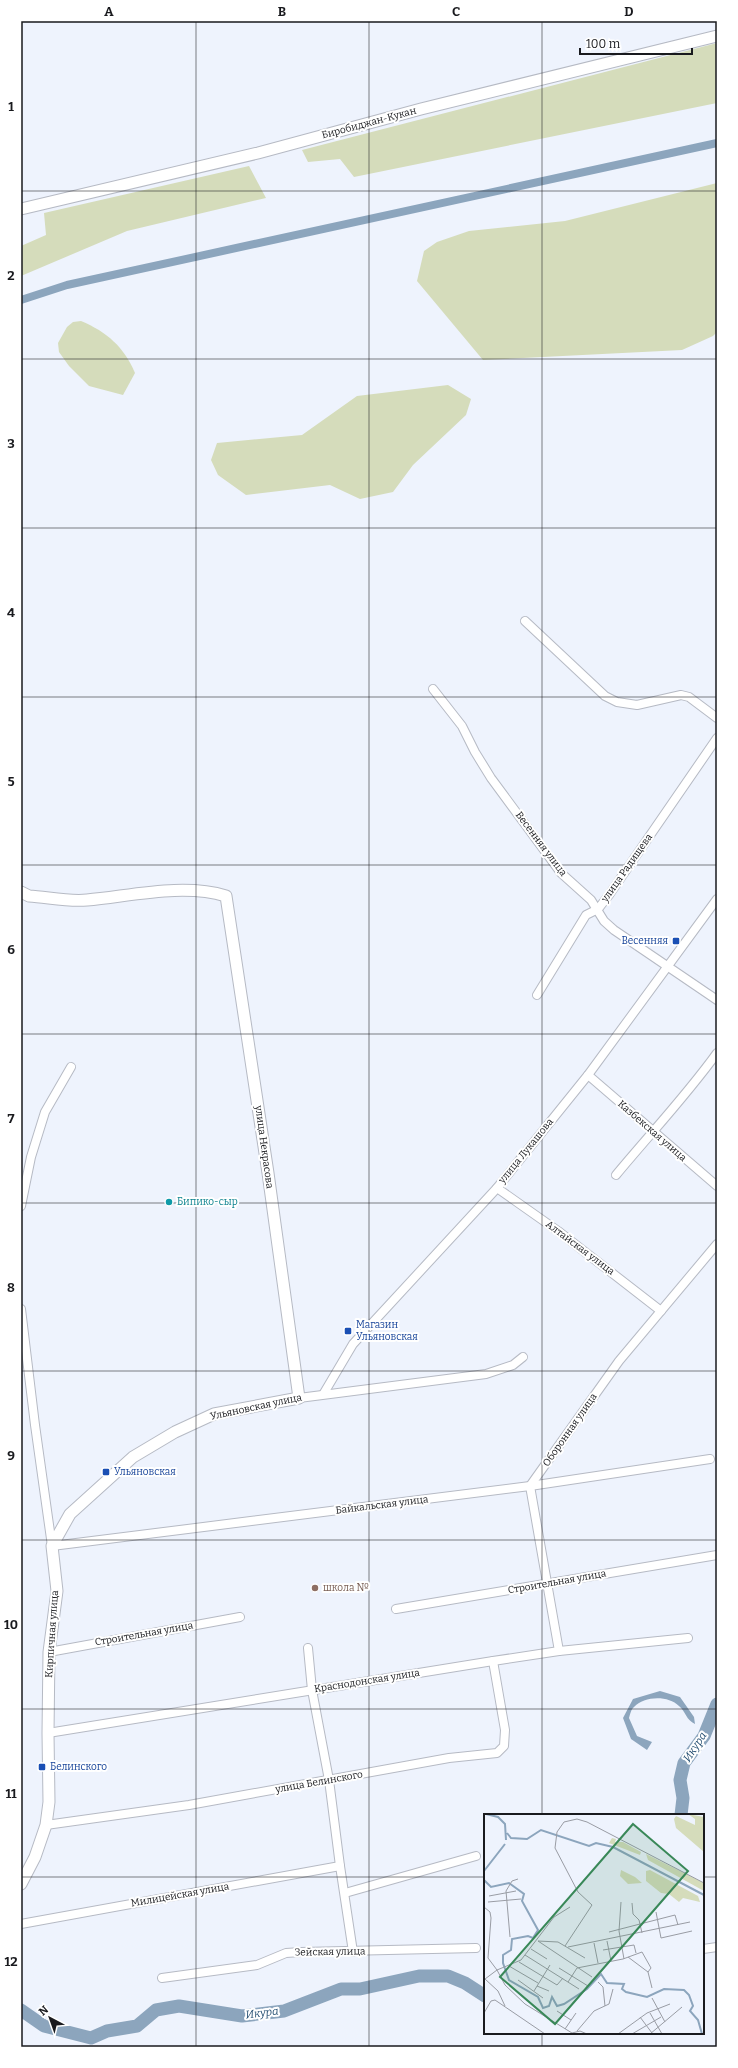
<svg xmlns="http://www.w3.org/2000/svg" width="738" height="2068" font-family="Bitter,serif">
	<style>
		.green { fill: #d5dcbb }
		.water { fill: #8ca5bd }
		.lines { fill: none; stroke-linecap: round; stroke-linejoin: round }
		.canal { stroke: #8ca5bd; stroke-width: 8 }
		.river { stroke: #8ca5bd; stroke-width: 13 }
		.street-casing { stroke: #b6bac4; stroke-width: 10 }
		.secondary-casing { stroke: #b6bac4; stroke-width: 13 }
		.street { stroke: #fff; stroke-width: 8 }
		.secondary { stroke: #fff; stroke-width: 11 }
		.grid { fill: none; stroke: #191a1e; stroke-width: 1; stroke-opacity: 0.55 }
		.transit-dot { fill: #1a4fb4; stroke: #fff; stroke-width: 1.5 }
		.culture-dot { fill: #0f9aa8; stroke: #fff; stroke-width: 1.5 }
		.education-dot { fill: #8d6e63; stroke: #fff; stroke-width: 1.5 }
		.labels { text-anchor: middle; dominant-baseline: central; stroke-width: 4; stroke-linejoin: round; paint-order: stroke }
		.street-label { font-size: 10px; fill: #191a1e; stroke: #fff }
		.transit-label { font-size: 10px; fill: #164399; stroke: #fff; text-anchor: start }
		.culture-label { font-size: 10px; fill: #0d838f; stroke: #fff; text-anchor: start }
		.education-label { font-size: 10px; fill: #785e54; stroke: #fff; text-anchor: start }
		.water-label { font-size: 11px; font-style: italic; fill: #234d70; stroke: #fff }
		.inset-river { fill: none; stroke: #8ca5bd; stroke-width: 2 }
		.inset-road { fill: none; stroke: #999ca4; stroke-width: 1 }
		.view { fill: #398858; fill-opacity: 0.15; stroke: #398858; stroke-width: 2 }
		.inset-edge { fill: none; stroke: #191a1e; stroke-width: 2 }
		.neatline { fill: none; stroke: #191a1e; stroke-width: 1.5 }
		.grid-label { font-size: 13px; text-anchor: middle; font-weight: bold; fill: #191a1e }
	</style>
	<rect width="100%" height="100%" fill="#eef3fd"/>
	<g class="green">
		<path d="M 717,43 L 717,103 L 354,177 L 340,159 L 308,162 L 302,150 Z"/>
		<path d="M 249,166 L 266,198 L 127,231 L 21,276 L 21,246 L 46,235 L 44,213 Z"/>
		<path d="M 717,183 L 717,332 L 713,336 L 682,350 L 483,360 L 417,281 L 424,251 L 437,242 L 469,231 L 565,221 Z"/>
		<path d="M 81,321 C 107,332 124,347 135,373 L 123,395 L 89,386 L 69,366 L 59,352 L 58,343 L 67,327 L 73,322 Z"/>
		<path d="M 448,385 L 471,399 L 466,415 L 413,465 L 393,492 L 360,499 L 330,485 L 246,495 L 218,475 L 211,460 L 217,443 L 302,435 L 357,396 Z"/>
	</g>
	<path class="water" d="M 660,1691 L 680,1697 L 694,1717 L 695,1724 C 686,1720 686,1712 679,1706 C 668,1695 644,1696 634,1707 C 631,1709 630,1715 629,1718 L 637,1736 L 652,1742 L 647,1750 L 631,1739 L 623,1718 L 633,1699 Z"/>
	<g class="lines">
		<path class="canal" d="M 21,300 L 67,285 L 717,143"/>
		<g class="river">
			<path d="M 681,1815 L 683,1798 L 680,1780 L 684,1763 L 704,1736 L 717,1704"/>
			<path d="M 21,2010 L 44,2026 L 91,2038 L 107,2031 L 137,2026 L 156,2010 L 179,2006 L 242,2016 L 284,2011 L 341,1989 L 360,1989 L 419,1976 L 448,1976 L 465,1983 L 485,1996"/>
		</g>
		<g class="street-casing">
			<g id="street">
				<path d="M 525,621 L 605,696 L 617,702 L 637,705 L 681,695 L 689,697 L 717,718"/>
				<path d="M 433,689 L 462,726 L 475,752 L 491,778 L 561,873 L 591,900 L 604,921 L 614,930 L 717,1000"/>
				<path d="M 537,995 L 586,915 L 598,909 L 609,895 L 717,738"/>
				<path d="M 588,1075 L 717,1186"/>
				<path d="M 616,1175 C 650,1134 686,1096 717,1053"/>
				<path d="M 497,1188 L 558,1231 L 661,1311"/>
				<path d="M 21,1206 L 31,1157 L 45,1112 L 71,1067"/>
				<path d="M 21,1309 L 35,1425 L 52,1546 L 530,1486 L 710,1459"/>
				<path d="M 324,1393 L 353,1344 L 497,1188 L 588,1075 L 717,899"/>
				<path d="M 299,1398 L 486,1374 L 513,1365 L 523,1357"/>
				<path d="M 396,1609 L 717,1555"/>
				<path d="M 308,1648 L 312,1690 L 329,1780 L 340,1866 L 353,1952"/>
				<path d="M 559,1651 L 530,1486 L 619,1361 L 717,1244"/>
				<path d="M 49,1652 L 240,1617"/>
				<path d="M 48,1733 L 493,1661 L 559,1651 L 688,1638"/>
				<path d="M 46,1825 L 189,1805 L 449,1758 L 497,1753 L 504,1746 L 505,1730 L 493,1661"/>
				<path d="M 345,1893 L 476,1856"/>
				<path d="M 21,1924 L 340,1866"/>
				<path d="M 703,1949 L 717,1947"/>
				<path d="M 162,1978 L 257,1965 L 286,1953 L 301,1952 L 476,1948"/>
			</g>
		</g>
		<g class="secondary-casing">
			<g id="secondary">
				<path d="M 21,209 L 258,153 L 421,109 L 717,36"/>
				<path d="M 21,892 L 29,896 C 47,897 68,902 87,900 C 131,896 183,883 226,896 L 268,1173 L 299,1398 L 214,1414 L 175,1432 L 133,1457 L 70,1514 L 52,1546 L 57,1591 L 49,1652 L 48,1733 L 49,1802 L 46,1825 L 35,1857 L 21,1884"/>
			</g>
		</g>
		<use href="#street" class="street"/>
		<use href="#secondary" class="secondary"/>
	</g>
	<path class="grid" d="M 196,21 L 196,2047M 369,21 L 369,2047M 542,21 L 542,1815M 21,191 L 717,191M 21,359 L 717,359M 21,528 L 717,528M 21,697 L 717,697M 21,865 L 717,865M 21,1034 L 717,1034M 21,1203 L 717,1203M 21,1371 L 717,1371M 21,1540 L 717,1540M 21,1709 L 717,1709M 21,1877 L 485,1877M 703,1877 L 717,1877M 542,2033 L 542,2047"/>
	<g class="transit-dot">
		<rect x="672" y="937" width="8" height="8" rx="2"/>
		<rect x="344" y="1327" width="8" height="8" rx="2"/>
		<rect x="102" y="1468" width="8" height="8" rx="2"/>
		<rect x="38" y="1763" width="8" height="8" rx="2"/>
	</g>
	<circle class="culture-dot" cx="169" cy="1202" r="4"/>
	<circle class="education-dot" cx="315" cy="1588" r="4"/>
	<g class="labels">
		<g class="street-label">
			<text transform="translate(369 123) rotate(-15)">Биробиджан-Кукан</text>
			<text transform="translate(541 844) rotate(53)">Весенняя улица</text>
			<text transform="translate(627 868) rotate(-55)">улица Радищева</text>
			<text transform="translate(652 1131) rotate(41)">Казбекская улица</text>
			<text transform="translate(264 1147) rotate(82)">улица Некрасова</text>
			<text transform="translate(526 1151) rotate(-51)">улица Лукашова</text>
			<text transform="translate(580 1248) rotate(37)">Алтайская улица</text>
			<text transform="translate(256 1407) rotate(-12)">Ульяновская улица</text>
			<text transform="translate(570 1430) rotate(-55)">Оборонная улица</text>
			<text transform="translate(382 1505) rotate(-7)">Байкальская улица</text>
			<text transform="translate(557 1582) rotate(-10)">Строительная улица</text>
			<text transform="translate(52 1634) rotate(-86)">Кирпичная улица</text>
			<text transform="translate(144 1634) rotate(-10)">Строительная улица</text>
			<text transform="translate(367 1681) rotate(-9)">Краснодонская улица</text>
			<text transform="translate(319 1782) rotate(-10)">улица Белинского</text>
			<text transform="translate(180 1895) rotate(-10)">Милицейская улица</text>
			<text transform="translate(330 1952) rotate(-1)">Зейская улица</text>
		</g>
		<g class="transit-label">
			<text x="668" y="941" text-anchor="end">Весенняя</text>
			<text x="356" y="1325">Магазин<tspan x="356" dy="12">Ульяновская</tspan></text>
			<text x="114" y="1472">Ульяновская</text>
			<text x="50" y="1767">Белинского</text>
		</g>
		<g class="culture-label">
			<text x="177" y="1202">Бипико-сыр</text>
		</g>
		<g class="education-label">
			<text x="323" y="1588">школа №</text>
		</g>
		<g class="water-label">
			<text transform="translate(695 1747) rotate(-57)">Икура</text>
			<text transform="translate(262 2013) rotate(-7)">Икура</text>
		</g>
	</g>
	<g transform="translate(484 1814)">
		<rect width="220" height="220" fill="#eef3fd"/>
		<path d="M 204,0 L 220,3 L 220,38 L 192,14 L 190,5 L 192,2 L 211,11 L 211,5 ZM 128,24 L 132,25 L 131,28 L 139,28 L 157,38 L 156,41 L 125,29 ZM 162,40 L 220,69 L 220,77 L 164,46 ZM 137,56 L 151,63 L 158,69 L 144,70 L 136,62 ZM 166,56 L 214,82 L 216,88 L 199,84 L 195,88 L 185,80 L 177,79 L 162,67 L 162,57 Z" fill="#d5dcbb"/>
		<path class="inset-river" d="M 2,0 L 14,3 L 21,10 L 22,26M 23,19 L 27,24 L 43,25 L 57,16 L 105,32 L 112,29 L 129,33 L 220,81M 0,57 L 21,30M 0,66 L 7,73 L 25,69 L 40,80 L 38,87 L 54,116 L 49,124 L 44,122 L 28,125 L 27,136 L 19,141 L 19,149 L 25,166 L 54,183 L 59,194 L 65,192 L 68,183 L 73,192 L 80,190 L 103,175 L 117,160 L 123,169 L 140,170 L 138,175 L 142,178 L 163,183 L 180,175 L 200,176 L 205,181 L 209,192 L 206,197 L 214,206 L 218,220"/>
		<path class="inset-road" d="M 5,82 L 32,77M 4,88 L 37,85M 137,88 L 135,117 L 140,145M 148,89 L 149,100 L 155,106 L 158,119M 0,93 L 6,98 L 7,104 L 4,144 L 13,156 L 37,146 L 70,103 L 86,93M 172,98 L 177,124 L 208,117M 125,118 L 191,101 L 194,111M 26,123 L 22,77 L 28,67 L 34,65M 54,127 L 108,163M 54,127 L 74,128 L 101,144M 123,127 L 127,147M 110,129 L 114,149M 81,132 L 108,91 L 94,78 L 71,34 L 73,18 L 80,8 L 93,5 L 103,8 L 220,69M 84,133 L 206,108M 47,135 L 63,145M 119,136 L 150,131 L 152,139M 41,141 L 95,175M 144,143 L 164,158 L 168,174M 35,148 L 73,171 L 79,164M 25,152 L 54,169M 75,154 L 104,172M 34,166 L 59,184M 84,168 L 93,154 L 139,145 L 158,138 L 167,154 L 164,158M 114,168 L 119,173 L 121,192M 53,172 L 65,177M 50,177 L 66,151M 168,184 L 181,208M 21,192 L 14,177 L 1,165 L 13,156 L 21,171 L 41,190 L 88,219 L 96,217 L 103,220M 73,197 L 87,206M 0,199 L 7,187 L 11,186 L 61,220M 166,199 L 178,220M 156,203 L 168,219M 81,215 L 92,199M 93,217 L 110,197 L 125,190 L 129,175M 134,220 L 163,199 L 186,190M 148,220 L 177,203M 166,220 L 198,193"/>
		<path class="view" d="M 149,10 L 204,57 L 71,210 L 16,163 Z"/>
		<rect width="220" height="220" class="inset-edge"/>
	</g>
	<rect width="738" height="2068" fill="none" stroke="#ffffff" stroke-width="44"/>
	<g transform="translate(50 2018) rotate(319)" stroke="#ffffff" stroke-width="3" paint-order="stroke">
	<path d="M0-3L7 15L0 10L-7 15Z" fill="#191a1e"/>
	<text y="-6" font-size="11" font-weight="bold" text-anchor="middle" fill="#191a1e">N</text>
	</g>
	<path d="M580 48v6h112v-6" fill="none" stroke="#191a1e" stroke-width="2"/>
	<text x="586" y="48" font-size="12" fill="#191a1e" stroke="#ffffff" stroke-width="3" paint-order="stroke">100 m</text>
	<rect x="22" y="22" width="694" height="2024" class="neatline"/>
	<g class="grid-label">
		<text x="109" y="16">A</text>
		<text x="282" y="16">B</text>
		<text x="456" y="16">C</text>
		<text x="629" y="16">D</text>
		<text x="11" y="111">1</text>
		<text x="11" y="280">2</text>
		<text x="11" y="448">3</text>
		<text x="11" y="617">4</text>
		<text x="11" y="786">5</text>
		<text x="11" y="954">6</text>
		<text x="11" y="1123">7</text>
		<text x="11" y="1292">8</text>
		<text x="11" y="1460">9</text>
		<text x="11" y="1629">10</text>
		<text x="11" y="1798">11</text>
		<text x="11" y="1966">12</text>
	</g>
</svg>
